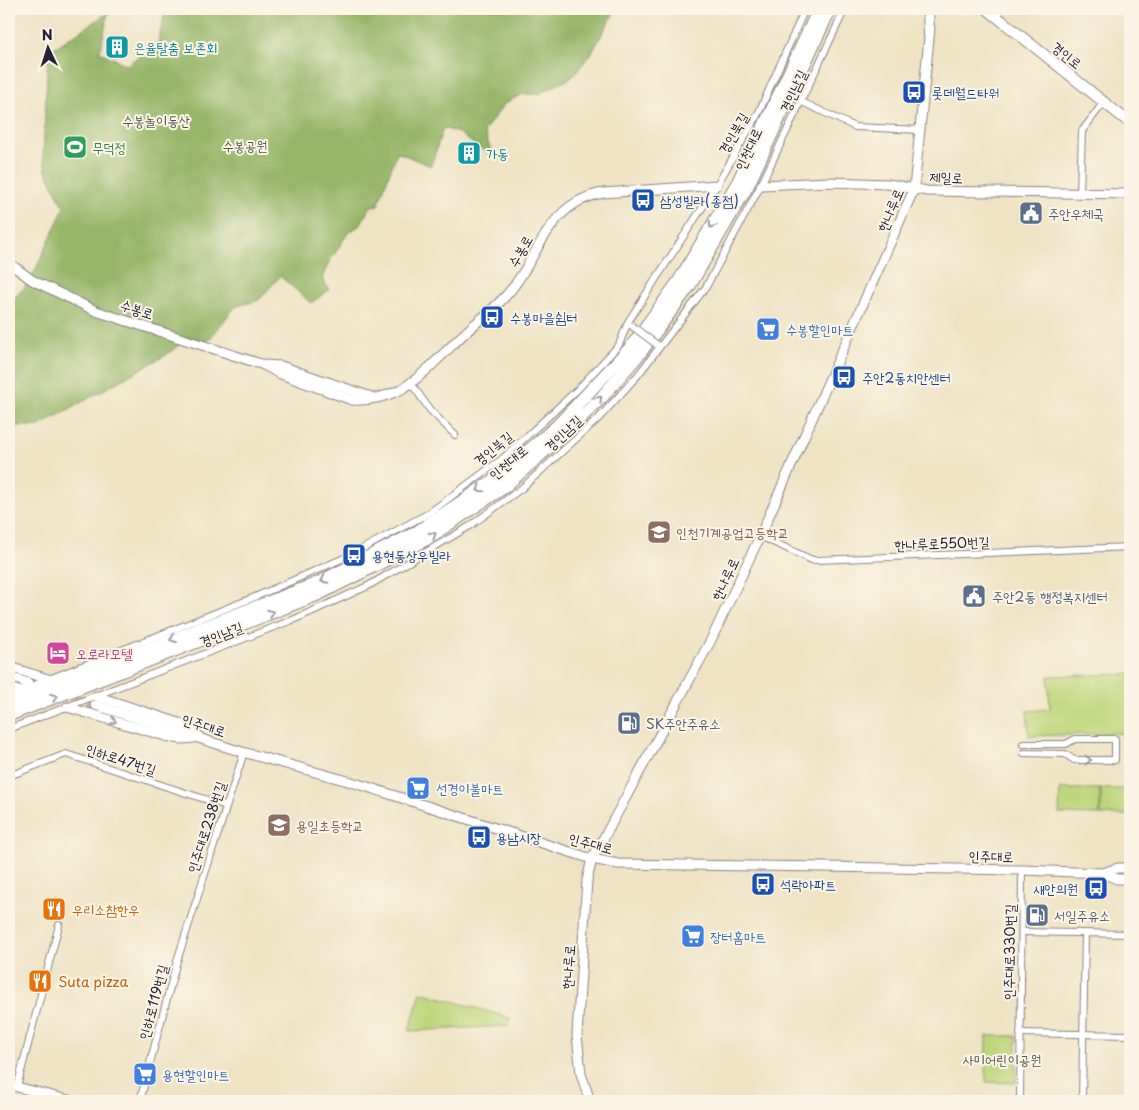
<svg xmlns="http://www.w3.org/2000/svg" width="1139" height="1110" font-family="'Playpen Sans','Poor Story',sans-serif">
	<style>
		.green { fill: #bdd579; stroke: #707c5a }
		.forest { fill: #96b669; stroke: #5c6c52 }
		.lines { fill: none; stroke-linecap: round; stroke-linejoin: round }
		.secondary-tunnel { stroke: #c6bca9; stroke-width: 9; stroke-dasharray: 9 4.5; stroke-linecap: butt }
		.street-casing { stroke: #888280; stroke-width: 8 }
		.secondary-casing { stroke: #888280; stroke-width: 11 }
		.primary-casing { stroke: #888280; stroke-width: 12 }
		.highway-casing { stroke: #888280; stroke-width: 14 }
		.street { stroke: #fff; stroke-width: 6 }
		.secondary { stroke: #fff; stroke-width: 9 }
		.primary { stroke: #fff; stroke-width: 10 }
		.highway { stroke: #fff; stroke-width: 12 }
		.street-bridge-casing { stroke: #888280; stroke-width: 8; stroke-linecap: butt }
		.street-bridge { stroke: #fff; stroke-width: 6 }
		.oneway { stroke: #9c9ca7 }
		.labels { text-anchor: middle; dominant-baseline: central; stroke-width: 4; stroke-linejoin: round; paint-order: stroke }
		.culture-label { font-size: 14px; fill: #0d838f; stroke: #fcf5e5; text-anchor: start }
		.street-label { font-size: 14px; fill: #22223b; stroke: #fcf5e5 }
		.transit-label { font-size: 14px; fill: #164399; stroke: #fcf5e5; text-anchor: start }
		.park-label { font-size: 14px; fill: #50584e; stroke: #fcf5e5 }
		.leisure-label { font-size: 14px; fill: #27864d; stroke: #fcf5e5; text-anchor: start }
		.service-label { font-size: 14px; fill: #4e5e75; stroke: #fcf5e5; text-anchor: start }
		.shop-label { font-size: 14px; fill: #366cbe; stroke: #fcf5e5; text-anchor: start }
		.education-label { font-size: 14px; fill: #785e54; stroke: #fcf5e5; text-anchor: start }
		.hotel-label { font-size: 14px; fill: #b23c85; stroke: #fcf5e5; text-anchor: start }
		.food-label { font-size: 14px; fill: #c56008; stroke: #fcf5e5; text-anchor: start }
	</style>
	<rect width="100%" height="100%" fill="#fcf5e5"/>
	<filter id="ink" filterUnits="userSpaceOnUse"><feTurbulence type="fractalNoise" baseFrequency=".02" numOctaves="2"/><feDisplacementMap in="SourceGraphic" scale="10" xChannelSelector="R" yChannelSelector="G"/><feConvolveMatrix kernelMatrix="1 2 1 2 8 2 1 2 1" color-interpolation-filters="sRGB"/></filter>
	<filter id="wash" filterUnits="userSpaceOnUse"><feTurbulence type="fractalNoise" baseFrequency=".0096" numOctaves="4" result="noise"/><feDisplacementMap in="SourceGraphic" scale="20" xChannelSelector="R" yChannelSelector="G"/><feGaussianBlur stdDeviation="1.12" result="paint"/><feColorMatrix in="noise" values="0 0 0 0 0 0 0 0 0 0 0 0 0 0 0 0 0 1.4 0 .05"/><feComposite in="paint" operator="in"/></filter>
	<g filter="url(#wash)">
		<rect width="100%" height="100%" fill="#efe3c4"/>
		<g class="green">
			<path d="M 1130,674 L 1130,733 L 1029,736 L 1027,711 L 1050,709 L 1048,676 Z"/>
			<path d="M 1060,789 L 1100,789 L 1100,815 L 1059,814 Z"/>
			<rect x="1101" y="789" width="29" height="26"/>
			<path d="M 421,992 L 510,1018 L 509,1026 L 409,1031 Z"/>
			<path d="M 987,1036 L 1017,1036 L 1016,1083 L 986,1082 Z"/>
		</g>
		<path class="forest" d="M 166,9 L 616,9 L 591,54 L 571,78 L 538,94 L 523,94 L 505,103 L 484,131 L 493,156 L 471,142 L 459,133 L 443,128 L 431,166 L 397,152 L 378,205 L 371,206 L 360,225 L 348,233 L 328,264 L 322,278 L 329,290 L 311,303 L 280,276 L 259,300 L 235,307 L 207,342 L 189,337 L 166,355 L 39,426 L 9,426 L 9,303 L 24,288 L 34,273 L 64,208 L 46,171 L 43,156 L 48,52 L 108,13 L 100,52 L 127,65 L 158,42 Z"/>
	</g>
	<g filter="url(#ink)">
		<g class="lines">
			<path class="secondary-tunnel" d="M 62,694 L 95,705"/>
			<g class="street-casing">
				<g id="street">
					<path d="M 802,102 L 855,127 L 920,130"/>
					<path d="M 1080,194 L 1082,131 L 1104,102"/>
					<path d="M 411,383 L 430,410 L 455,435"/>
					<path d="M 760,536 L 812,560 L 817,560 L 1130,547"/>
					<path d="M 9,695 L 255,597 L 351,555 L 429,513 L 502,459 L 577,390 L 619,345 L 628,322 L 717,185 L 759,112 L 805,9"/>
					<path d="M 9,729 L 295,619 L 368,586 L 470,526 L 522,488 L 599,418 L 638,375 L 706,287 L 761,185 L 845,9"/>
					<path d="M 1023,744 L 1066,744 L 1075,739 L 1115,739 L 1115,760 L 1074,760 L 1065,754 L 1024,753"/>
					<path d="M 9,776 L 66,754 L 226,806"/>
					<path d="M 1022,932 L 1130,934"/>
					<path d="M 1020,1033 L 1130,1035"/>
					<path d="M 17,1087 L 59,925"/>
					<path d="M 140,1101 L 177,961 L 244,752"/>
					<path d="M 1020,1101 L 1022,870"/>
					<path d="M 1082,1101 L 1085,933"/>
				</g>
			</g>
			<g class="secondary-casing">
				<g id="secondary">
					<path d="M 761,185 L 829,182 L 888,184 L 927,191 L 1130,194"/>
					<path d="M 9,263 L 32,280 L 96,311 L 264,365 L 281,366 L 374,398"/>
					<path d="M 264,365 L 278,373 L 352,400 C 368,401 385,397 400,390 C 422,378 446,350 465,333 C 480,319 497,307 510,291 C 541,254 547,203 603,193 L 717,185"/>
					<path d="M 9,667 L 48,679"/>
					<path d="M 9,677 L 28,683"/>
					<path d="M 9,688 L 19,691"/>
					<path d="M 96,696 L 179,723 L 198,735"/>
					<path d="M 95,705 L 239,751 L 355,783 L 592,859 L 618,864 L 1022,870 L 1102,873 L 1117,879 L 1130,879"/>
					<path d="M 67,707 L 165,736 L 181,739 L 194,738"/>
					<path d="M 1102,873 L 1118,868 L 1130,868"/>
					<path d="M 9,1085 L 72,1101"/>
					<path d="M 590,1101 L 581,1074 L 577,1035 L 587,880 L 592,859 L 600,845 L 711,640 L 760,536 L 914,189 L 930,28"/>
				</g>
			</g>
			<g class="primary-casing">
				<g id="primary">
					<path d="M 928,9 L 929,34"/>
					<path d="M 987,9 L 1130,123"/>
				</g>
			</g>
			<g class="highway-casing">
				<g id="highway">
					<path d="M 9,703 L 318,583 L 417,532 L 497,478 L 557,426 L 631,347 L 679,281 L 738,182 L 819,9"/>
					<path d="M 9,715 L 319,594 L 425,540 L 504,487 L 566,432 L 602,397 L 640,353 L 690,285 L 748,185 L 830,9"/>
				</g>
			</g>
			<use href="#street" class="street"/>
			<use href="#secondary" class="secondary"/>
			<use href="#primary" class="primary"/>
			<use href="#highway" class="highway"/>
			<g class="street-bridge-casing">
				<path id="street-bridge" d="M 632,326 L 656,344"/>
			</g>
			<use href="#street-bridge" class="street-bridge"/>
		</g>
		<defs><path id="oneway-chevron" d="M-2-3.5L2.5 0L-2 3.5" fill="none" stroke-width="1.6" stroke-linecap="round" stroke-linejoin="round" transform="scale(1.25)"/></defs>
		<g class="oneway">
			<use href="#oneway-chevron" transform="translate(712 225) rotate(121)"/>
			<use href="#oneway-chevron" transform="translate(599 399) rotate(-46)"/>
			<use href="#oneway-chevron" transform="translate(480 489) rotate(146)"/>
			<use href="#oneway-chevron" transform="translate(433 535) rotate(-34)"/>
			<use href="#oneway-chevron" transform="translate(324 580) rotate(153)"/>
			<use href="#oneway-chevron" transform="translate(271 613) rotate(-21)"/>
			<use href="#oneway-chevron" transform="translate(173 639) rotate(159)"/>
			<use href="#oneway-chevron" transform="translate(54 697) rotate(-21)"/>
			<use href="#oneway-chevron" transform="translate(113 721) rotate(18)"/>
			<use href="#oneway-chevron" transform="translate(1088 760)"/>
		</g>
	</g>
	<defs>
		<g id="building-square" transform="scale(1.25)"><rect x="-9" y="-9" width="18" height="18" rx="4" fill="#0f9aa8" stroke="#fcf5e5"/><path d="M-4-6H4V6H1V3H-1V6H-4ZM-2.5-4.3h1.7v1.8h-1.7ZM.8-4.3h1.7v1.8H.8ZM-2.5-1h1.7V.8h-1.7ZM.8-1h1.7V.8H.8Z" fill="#fff"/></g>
		<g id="bus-square" transform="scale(1.25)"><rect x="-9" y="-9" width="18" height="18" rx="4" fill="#1a4fb4" stroke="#fcf5e5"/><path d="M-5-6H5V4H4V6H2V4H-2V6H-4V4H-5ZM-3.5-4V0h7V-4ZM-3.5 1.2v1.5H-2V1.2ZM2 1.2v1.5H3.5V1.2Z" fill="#fff"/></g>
		<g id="stadium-square" transform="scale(1.25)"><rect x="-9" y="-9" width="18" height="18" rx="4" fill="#2e9e5b" stroke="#fcf5e5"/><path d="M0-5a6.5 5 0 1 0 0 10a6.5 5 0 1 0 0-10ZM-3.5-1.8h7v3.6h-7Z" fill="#fff"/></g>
		<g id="civic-square" transform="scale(1.25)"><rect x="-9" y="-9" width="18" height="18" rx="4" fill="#5c6f8a" stroke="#fcf5e5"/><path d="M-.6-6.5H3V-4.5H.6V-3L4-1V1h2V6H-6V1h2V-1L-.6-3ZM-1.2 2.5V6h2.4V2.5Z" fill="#fff"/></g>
		<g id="supermarket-square" transform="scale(1.25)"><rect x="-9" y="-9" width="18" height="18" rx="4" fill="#3f7fe0" stroke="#fcf5e5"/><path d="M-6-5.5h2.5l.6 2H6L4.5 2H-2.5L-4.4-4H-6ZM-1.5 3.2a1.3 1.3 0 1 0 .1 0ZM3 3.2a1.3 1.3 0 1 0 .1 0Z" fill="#fff"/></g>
		<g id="school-square" transform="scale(1.25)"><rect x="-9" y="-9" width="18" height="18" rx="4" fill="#8d6e63" stroke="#fcf5e5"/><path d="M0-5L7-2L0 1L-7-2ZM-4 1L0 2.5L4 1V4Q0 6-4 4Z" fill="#fff"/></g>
		<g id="hotel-square" transform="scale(1.25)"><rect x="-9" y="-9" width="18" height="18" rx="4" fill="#d1479c" stroke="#fcf5e5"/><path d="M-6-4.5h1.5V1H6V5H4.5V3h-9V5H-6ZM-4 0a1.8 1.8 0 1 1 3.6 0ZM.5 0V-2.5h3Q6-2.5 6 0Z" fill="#fff"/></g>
		<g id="fuel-square" transform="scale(1.25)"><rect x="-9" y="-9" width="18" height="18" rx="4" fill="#5c6f8a" stroke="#fcf5e5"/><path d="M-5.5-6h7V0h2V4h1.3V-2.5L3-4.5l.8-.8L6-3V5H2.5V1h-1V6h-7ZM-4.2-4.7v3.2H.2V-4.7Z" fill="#fff"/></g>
		<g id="restaurant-square" transform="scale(1.25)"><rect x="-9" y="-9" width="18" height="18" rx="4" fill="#e8710a" stroke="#fcf5e5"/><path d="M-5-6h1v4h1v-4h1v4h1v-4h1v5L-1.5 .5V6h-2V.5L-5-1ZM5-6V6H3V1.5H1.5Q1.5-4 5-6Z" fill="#fff"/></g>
	</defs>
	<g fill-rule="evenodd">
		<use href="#building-square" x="117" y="47"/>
		<use href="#bus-square" x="914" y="92"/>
		<use href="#stadium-square" x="75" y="147"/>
		<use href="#building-square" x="469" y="153"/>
		<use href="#bus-square" x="643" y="200"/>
		<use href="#civic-square" x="1031" y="213"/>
		<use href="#bus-square" x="492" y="317"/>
		<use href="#supermarket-square" x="768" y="329"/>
		<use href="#bus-square" x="844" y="377"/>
		<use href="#school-square" x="659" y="532"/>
		<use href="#bus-square" x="354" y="555"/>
		<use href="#civic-square" x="974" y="596"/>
		<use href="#hotel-square" x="58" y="653"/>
		<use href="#fuel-square" x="629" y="723"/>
		<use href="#supermarket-square" x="418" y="788"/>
		<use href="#school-square" x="279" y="825"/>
		<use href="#bus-square" x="479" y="837"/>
		<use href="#bus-square" x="763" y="884"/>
		<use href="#bus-square" x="1096" y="888"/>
		<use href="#restaurant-square" x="54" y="909"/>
		<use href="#fuel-square" x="1037" y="915"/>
		<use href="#supermarket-square" x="693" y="936"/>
		<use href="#restaurant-square" x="40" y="981"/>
		<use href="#supermarket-square" x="145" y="1074"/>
	</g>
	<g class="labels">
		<g class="culture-label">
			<text x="134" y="47">은율탈춤 보존회</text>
			<text x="486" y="153">가동</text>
		</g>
		<g class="street-label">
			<text transform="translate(1067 55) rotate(39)">경인로</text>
			<text transform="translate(793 91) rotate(-65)">경인남길</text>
			<text transform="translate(733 133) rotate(-60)">경인북길</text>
			<text transform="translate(748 149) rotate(-65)">인천대로</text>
			<text transform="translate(946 177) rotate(2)">제일로</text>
			<text transform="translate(890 210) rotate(-67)">한나루로</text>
			<text transform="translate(520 251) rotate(-60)">수봉로</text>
			<text transform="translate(137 309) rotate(18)">수봉로</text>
			<text transform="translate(563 433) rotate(-43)">경인남길</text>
			<text transform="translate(493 448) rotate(-39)">경인북길</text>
			<text transform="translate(508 462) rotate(-40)">인천대로</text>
			<text transform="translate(942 543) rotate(-2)">한나루로550번길</text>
			<text transform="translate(725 579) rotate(-65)">한나루로</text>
			<text transform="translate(221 634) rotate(-21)">경인남길</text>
			<text transform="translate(204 725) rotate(18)">인주대로</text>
			<text transform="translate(121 759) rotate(18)">인하로47번길</text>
			<text transform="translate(206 827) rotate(-72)">인주대로238번길</text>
			<text transform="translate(591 843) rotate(15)">인주대로</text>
			<text transform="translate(991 856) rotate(1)">인주대로</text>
			<text transform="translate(1009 952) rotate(-89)">인주대로330번길</text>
			<text transform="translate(568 967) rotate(-86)">한나루로</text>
			<text transform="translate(153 1002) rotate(-75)">인하로119번길</text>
		</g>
		<g class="transit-label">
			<text x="932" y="92">롯데월드타워</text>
			<text x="660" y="200">삼성빌라(종점)</text>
			<text x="510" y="317">수봉마을쉼터</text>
			<text x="862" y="377">주안2동치안센터</text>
			<text x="372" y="555">용현동상우빌라</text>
			<text x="496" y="837">용남시장</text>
			<text x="780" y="884">석락아파트</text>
			<text x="1078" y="888" text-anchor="end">새안의원</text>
		</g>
		<g class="park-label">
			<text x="156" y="120">수봉놀이동산</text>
			<text x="245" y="145">수봉공원</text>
			<text x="1002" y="1059">사미어린이공원</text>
		</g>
		<g class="leisure-label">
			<text x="92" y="147">무덕정</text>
		</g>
		<g class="service-label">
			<text x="1048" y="213">주안우체국</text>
			<text x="992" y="596">주안2동 행정복지센터</text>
			<text x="646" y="723">SK주안주유소</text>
			<text x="1054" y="915">서일주유소</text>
		</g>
		<g class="shop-label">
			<text x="786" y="329">수봉할인마트</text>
			<text x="436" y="788">선경이불마트</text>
			<text x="710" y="936">장터홈마트</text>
			<text x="162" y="1074">용현할인마트</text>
		</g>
		<g class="education-label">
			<text x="676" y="532">인천기계공업고등학교</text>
			<text x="296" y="825">용일초등학교</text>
		</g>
		<g class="hotel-label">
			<text x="76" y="653">오로라모텔</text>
		</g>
		<g class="food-label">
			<text x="72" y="909">우리소참한우</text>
			<text x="58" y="981">Suta pizza</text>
		</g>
	</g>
	<rect width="1139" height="1110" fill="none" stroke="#fcf5e5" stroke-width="30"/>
	<g transform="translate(48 48) rotate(356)" stroke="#fcf5e5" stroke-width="4" paint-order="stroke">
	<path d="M0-4L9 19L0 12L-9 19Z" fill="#22223b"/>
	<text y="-8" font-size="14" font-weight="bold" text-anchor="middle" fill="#22223b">N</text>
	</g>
</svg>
